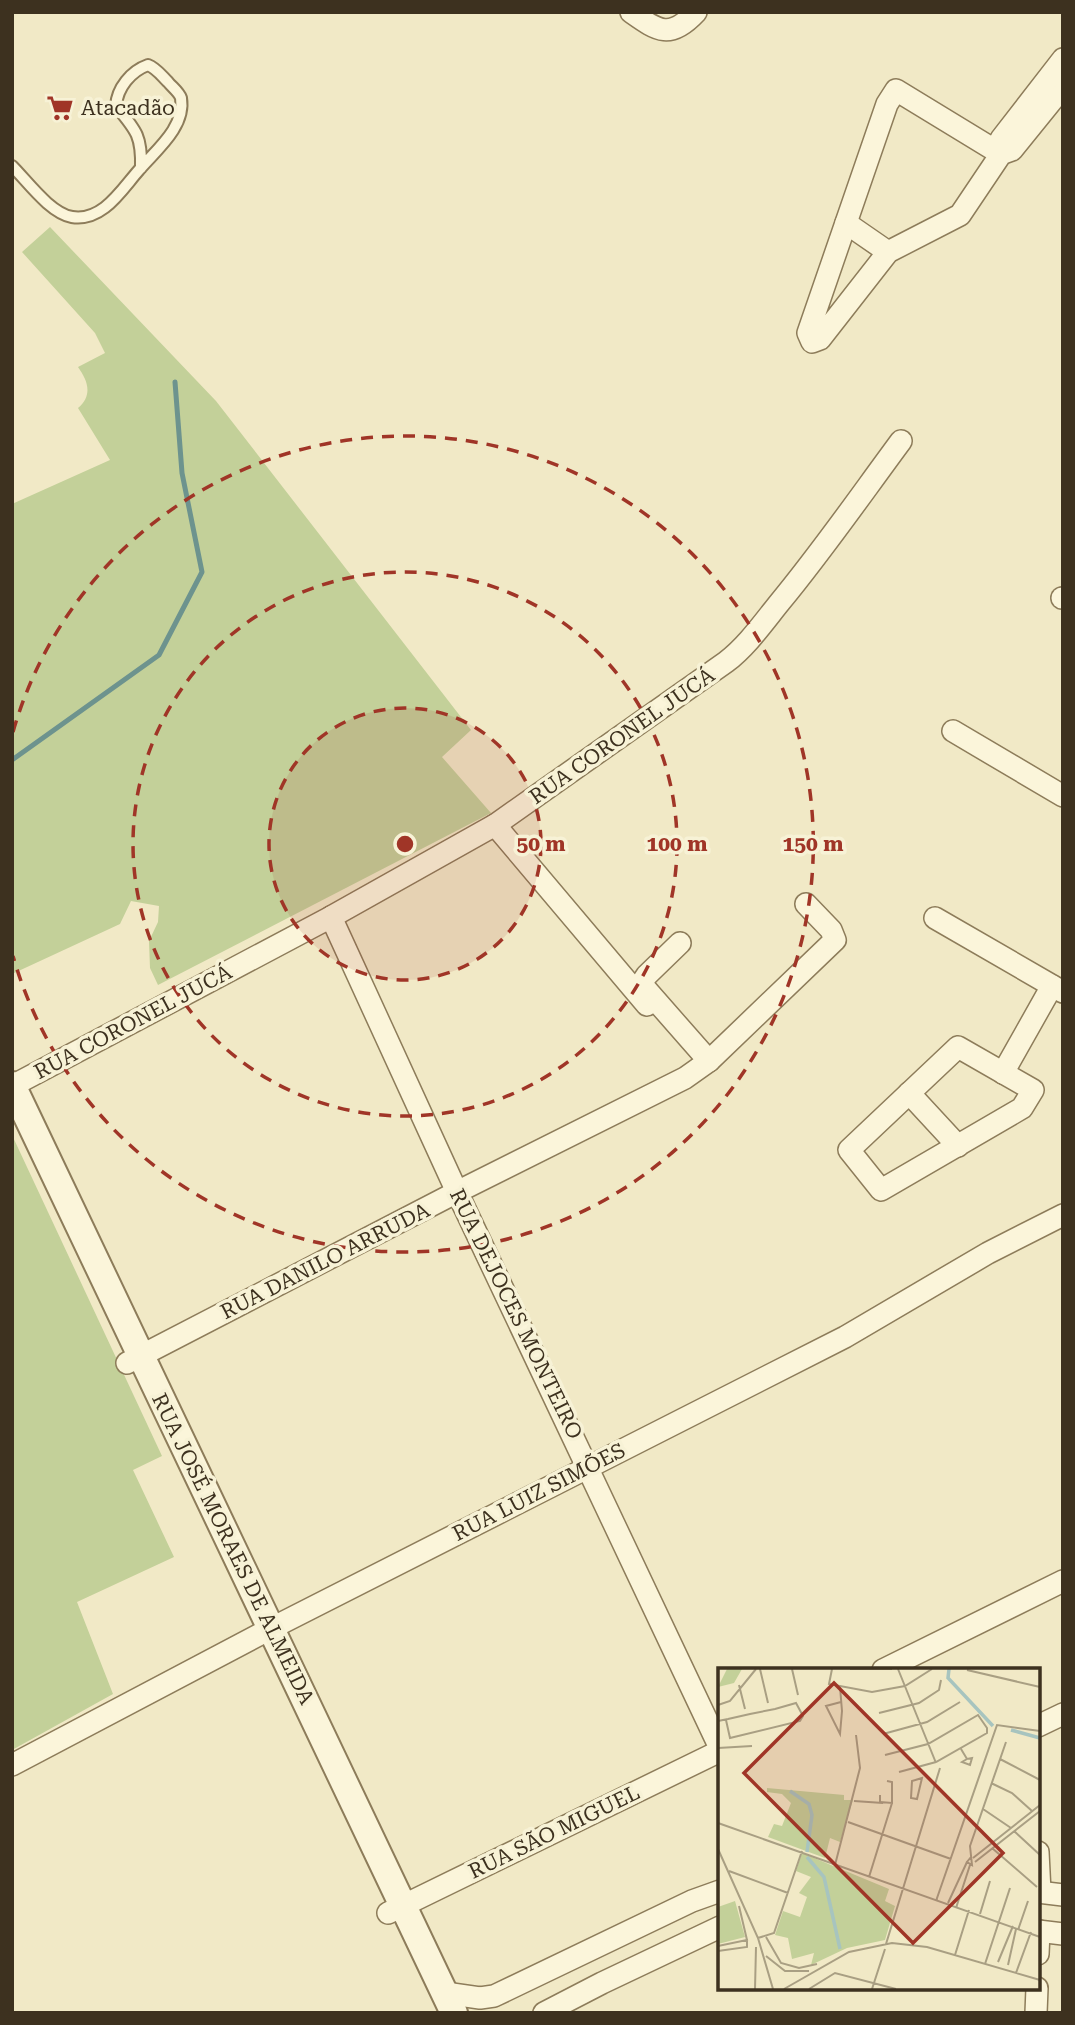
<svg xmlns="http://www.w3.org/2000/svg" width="1075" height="2025" font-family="'Roboto Serif',serif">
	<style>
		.green { fill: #c3d099 }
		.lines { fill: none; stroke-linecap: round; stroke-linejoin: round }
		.stream { stroke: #6d938e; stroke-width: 5 }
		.service-casing { stroke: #8d7c5a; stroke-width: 14 }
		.minor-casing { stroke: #8d7c5a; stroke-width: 24 }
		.tertiary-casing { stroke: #8d7c5a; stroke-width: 30 }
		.service { stroke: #fbf5da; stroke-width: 10 }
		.minor { stroke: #fbf5da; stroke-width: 21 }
		.tertiary { stroke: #fbf5da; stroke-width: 26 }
		.ring { fill: none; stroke: #a03527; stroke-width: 3.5; stroke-dasharray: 12 9 }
		.labels { text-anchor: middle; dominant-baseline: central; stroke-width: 7; stroke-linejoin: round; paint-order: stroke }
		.poi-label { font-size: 21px; fill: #3d311f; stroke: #f7f2d6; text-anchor: start }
		.street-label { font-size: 21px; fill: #3d311f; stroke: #f7f2d6 }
		.inset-river { fill: none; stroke: #a7c4bf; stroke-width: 3.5 }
		.inset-road { fill: none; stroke: #a99f83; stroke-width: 2 }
		.view { fill: #a03527; fill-opacity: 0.15; stroke: #a03527; stroke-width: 3.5 }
		.inset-edge { fill: none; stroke: #3d311f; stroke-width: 3.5 }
		.centre { fill: #a03527; stroke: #f7f2d6; stroke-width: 3.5 }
		.ring-label { font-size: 21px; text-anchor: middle; font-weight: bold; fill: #a03527; stroke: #f7f2d6; stroke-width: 7; stroke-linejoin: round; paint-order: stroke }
	</style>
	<rect width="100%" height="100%" fill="#f1e9c6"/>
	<g class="green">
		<path d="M 50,227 L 216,401 L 471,730 L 442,757 L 491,813 L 158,985 L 150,968 L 149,941 L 158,922 L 159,906 L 131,901 L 120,924 L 12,974 L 12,504 L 110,460 L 78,408 C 93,395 88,381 78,367 L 105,353 L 95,333 L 22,252 Z"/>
		<path d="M 12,1135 L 162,1456 L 133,1470 L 174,1557 L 77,1602 L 113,1694 L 12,1750 Z"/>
	</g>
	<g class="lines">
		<path class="stream" d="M 12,760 L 159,655 L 202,572 L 182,473 L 175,382"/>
		<g class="service-casing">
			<path id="service" d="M 12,166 C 28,182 50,213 72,217 C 103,222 122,189 139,170 C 155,151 186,127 181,98 C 179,92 172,87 168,82 C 161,75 156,68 148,65 C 131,71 117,88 116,106 C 136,130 142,136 141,168"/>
		</g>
		<g class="minor-casing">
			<g id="minor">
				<path d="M 631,12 C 658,31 670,40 696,12"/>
				<path d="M 1001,154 L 896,90 L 887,104 L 808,333 L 812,342 L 820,339 L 888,252 L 960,215 L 1001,154 L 1012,150 L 1063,87"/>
				<path d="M 1001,154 L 1001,139 L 1063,59"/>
				<path d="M 846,223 L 888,252"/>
				<path d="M 1062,598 L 1063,598"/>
				<path d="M 953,731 L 1063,796"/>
				<path d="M 495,825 L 647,1005"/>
				<path d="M 331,917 L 457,1192 L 720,1748"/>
				<path d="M 935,918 L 1063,992"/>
				<path d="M 680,943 L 647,975 L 643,981 L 644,987 L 709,1061 L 835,940 L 831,930 L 806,904"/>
				<path d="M 958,1047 L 1033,1090 L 1022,1108 L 881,1190 L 849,1150 Z"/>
				<path d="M 1003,1073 L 1052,986"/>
				<path d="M 12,1086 L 331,917 L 495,825 L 726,662 C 747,646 763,623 780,602 C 823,550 861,495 901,441"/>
				<path d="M 909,1093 L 958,1146"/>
				<path d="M 127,1363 L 457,1192 L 685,1078 L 709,1061"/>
				<path d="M 883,1670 L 1063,1581"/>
				<path d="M 1038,1726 L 1063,1714"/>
				<path d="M 12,1765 L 270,1629 L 845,1337 L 988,1253 L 1063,1215"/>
				<path d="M 1038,1852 L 1040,1892"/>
				<path d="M 1038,1892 L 1063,1895"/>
				<path d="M 388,1913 L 720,1751"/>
				<path d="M 1038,1931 L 1063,1934"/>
				<path d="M 1038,1954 L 1039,1931"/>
				<path d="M 445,1993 L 480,1998 L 494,1996 L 692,1901 L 720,1891"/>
				<path d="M 544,2013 L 602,1983 L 720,1927"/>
				<path d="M 1036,2013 L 1037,1988"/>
			</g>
		</g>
		<g class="tertiary-casing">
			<path id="tertiary" d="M 12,1085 L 454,2013"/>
		</g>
		<use href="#service" class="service"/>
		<use href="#minor" class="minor"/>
		<use href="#tertiary" class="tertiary"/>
	</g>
	<circle cx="405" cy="844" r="136" fill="#a03527" fill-opacity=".12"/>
	<g class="ring">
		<circle cx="405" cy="844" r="136"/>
		<circle cx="405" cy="844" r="272"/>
		<path d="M13 732A408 408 0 1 1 13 956"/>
	</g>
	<defs>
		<g id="supermarket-bare" transform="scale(2.1)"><path d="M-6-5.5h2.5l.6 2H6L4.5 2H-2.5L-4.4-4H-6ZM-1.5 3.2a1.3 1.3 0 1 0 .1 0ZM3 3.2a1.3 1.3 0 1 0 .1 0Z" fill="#a03527" stroke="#f7f2d6" stroke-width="2.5" paint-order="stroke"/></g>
	</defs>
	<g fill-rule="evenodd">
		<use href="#supermarket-bare" x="60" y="108"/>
	</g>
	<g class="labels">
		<g class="poi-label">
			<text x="81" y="108">Atacadão</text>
		</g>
		<g class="street-label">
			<text transform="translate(622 736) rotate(-35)">RUA CORONEL JUCÁ</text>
			<text transform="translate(133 1022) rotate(-28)">RUA CORONEL JUCÁ</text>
			<text transform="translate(325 1261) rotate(-27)">RUA DANILO ARRUDA</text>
			<text transform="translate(516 1314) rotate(64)">RUA DEJOCES MONTEIRO</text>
			<text transform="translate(539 1492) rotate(-27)">RUA LUIZ SIMÕES</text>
			<text transform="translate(233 1549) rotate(64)">RUA JOSÉ MORAES DE ALMEIDA</text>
			<text transform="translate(554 1832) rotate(-26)">RUA SÃO MIGUEL</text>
		</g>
	</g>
	<g transform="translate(718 1668)">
		<rect width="322" height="322" fill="#f1e9c6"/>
		<path d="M 9,1 L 24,1 L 16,15 L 0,19 ZM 49,120 L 126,127 L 126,132 L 135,132 L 122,174 L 112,170 L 107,190 L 50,169 L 56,156 L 64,158 L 73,135 L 64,126 L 49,124 ZM 84,185 L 171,221 L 167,233 L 177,238 L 167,272 L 129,280 L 93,297 L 96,285 L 74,291 L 70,270 L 57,267 L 65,243 L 82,249 L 89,229 L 81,225 L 93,209 L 78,203 ZM 17,233 L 27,269 L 0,276 L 0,239 Z" fill="#c3d099"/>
		<path class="inset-river" d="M 231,1 L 230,10 L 275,58M 293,62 L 322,70M 72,123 L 91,136 L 94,147 L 89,184M 89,189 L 106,209 L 122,281"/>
		<path class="inset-road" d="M 42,1 L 50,35M 74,1 L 80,27M 114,1 L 111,16 L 154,24 L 187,18 L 214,1M 132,1 L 174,1M 180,1 L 218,95M 249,2 L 322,19M 21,17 L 27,41M 122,19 L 124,43 L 122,66 L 108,38 L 123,34M 0,37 L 12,33 L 38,1M 161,45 L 201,35 L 221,22 L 223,12M 0,53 L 10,51 L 32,46 L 57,41 L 78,35 L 85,48 L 82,53 L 12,70 L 8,52M 165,66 L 209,54 L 242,34M 0,80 L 34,78M 243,81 L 249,91 L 254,90 L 252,97 L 244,94 L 249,91M 167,87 L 210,76 L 260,47 L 269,60 L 269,65 L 218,94 L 181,104M 282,91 L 322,112M 204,110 L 199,131 L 193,130 L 194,113 ZM 273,115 L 294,125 L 314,143M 162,127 L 162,134 L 174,135 L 174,114 L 169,113M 136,133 L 165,135M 265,141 L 293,160M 130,154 L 233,191M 0,155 L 322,269M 296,163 L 322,187M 274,180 L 319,219M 0,181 L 40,270 L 55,321M 253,189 L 249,194 L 254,197 L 252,178 L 288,74M 255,190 L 322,137M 257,194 L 322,143M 117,197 L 142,100 L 138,67M 11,203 L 70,225M 151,209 L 174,135M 218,233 L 279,57 L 322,63M 230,235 L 249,194M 238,240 L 252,197M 262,246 L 272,213M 300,262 L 310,233M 48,269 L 63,295 L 81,300 L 99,296M 40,270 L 56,265 L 84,183M 168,276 L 222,100M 0,278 L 29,272 L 21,238M 0,283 L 29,279 L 29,271M 237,287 L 251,242M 48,288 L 67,303 L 91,303M 280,294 L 295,258M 267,296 L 292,220M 290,297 L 298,261M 298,305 L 313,264M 37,321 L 38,279M 66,321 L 131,284 L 174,275 L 209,279 L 322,312M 91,321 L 117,305 L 178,321M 154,321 L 167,281"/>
		<path class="view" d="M 116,15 L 285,185 L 195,275 L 26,105 Z"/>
		<rect width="322" height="322" class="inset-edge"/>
	</g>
	<circle cx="405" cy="844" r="10" class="centre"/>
	<g class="ring-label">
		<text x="541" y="851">50 m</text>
		<text x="677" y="851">100 m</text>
		<text x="813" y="851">150 m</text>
	</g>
	<rect width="1075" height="2025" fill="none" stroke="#3d311f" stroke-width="28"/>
</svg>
